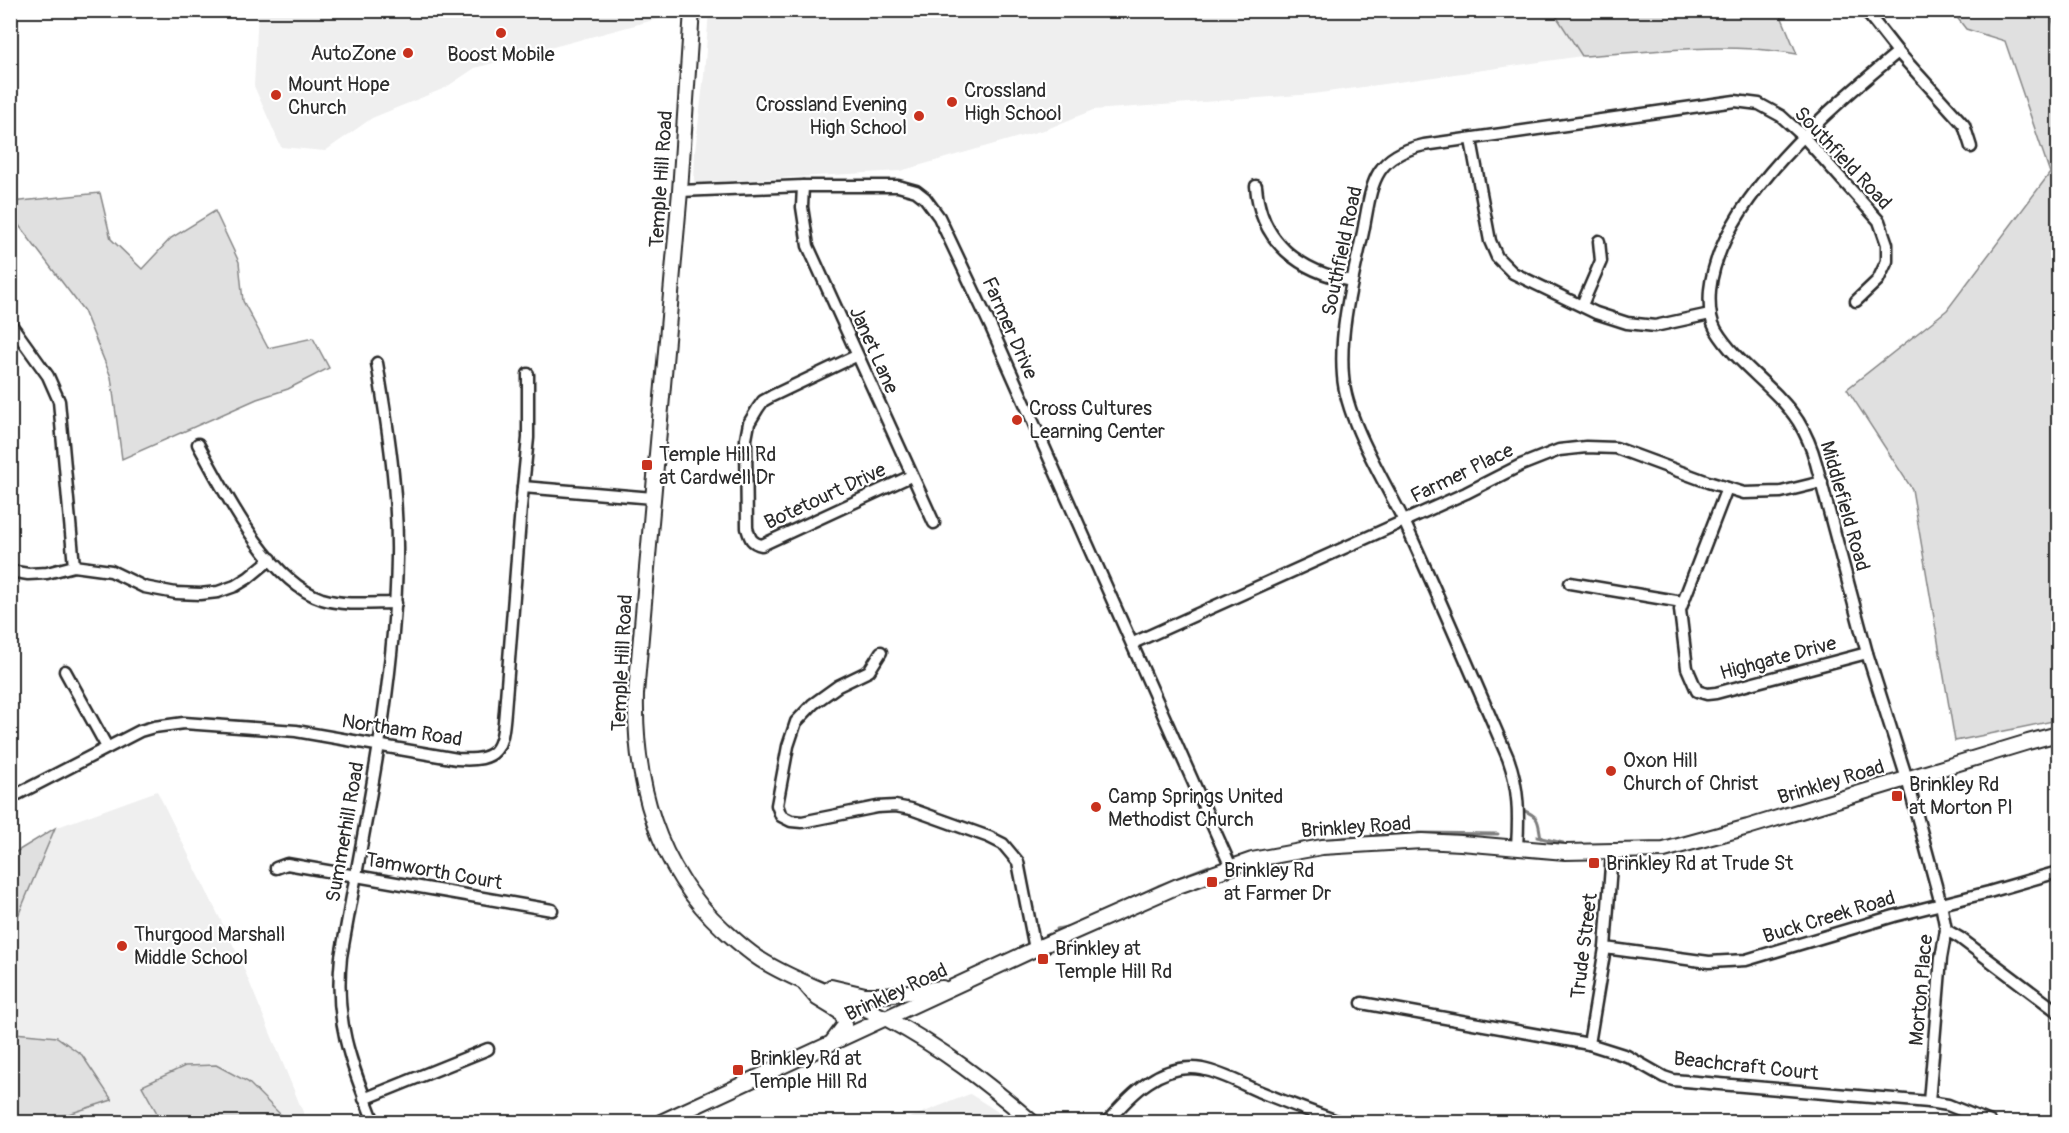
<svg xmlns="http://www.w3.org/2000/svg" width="2069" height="1133" font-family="Pangolin,sans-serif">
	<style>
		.built { fill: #efefef }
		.green { fill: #e0e0e0; stroke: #868686; stroke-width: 1.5 }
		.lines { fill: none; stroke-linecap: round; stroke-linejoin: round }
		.stream { stroke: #7e7e7e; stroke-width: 3 }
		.street-casing { stroke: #2b2b2b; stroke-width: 15 }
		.secondary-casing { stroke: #2b2b2b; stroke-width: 18 }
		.street { stroke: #fff; stroke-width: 10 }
		.secondary { stroke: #fff; stroke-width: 14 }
		.poi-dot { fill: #c8321e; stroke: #fff; stroke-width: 2 }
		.labels { text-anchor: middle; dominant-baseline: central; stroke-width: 4.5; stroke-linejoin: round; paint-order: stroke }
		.poi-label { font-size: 20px; fill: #2b2b2b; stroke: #fff; text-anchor: start }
		.street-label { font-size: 20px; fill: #2b2b2b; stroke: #fff }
	</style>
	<rect width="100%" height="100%" fill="#fff"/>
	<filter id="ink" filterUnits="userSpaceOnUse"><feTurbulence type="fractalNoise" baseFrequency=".0167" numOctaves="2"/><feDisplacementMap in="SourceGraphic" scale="12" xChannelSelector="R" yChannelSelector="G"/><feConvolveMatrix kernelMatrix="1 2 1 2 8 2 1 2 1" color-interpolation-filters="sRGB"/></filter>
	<g filter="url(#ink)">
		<g class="built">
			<path d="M 258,11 L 676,10 L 676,14 L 475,68 L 445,88 L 372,118 L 325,151 L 281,147 L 254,86 Z"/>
			<path d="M 709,11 L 1553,11 L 1582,56 L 1313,94 L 1093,110 L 1047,129 L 900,171 L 694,183 L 695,152 L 704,75 Z"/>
			<path d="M 157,791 L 239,957 L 307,1122 L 11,1122 L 10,935 L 55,828 Z"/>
			<path d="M 970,1094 L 1014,1122 L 899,1122 Z"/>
		</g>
		<g class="green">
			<path d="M 1553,11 L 1779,11 L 1797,54 C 1726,42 1654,51 1582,56 Z"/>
			<path d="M 1952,11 L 2050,11 L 2058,39 L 2058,720 L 1955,741 L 1912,489 L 1847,389 L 1947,310 L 2050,173 L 2005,41 L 1966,29 Z"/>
			<path d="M 100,193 L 111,239 L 142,269 L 171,238 L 215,211 L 239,262 L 243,301 L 268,348 L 313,338 L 329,368 L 288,389 L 257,399 L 122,459 L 111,377 L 84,311 L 11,215 L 11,202 Z"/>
			<path d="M 55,828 L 15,923 L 11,935 L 11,855 Z"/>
			<path d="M 14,1033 L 57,1037 L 82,1055 L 112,1100 L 44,1122 L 11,1122 L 10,1034 Z"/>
			<path d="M 216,1065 L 248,1082 L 281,1115 L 269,1122 L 162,1122 L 142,1086 L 185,1066 Z"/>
		</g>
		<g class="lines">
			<g class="stream">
				<path d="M 1525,811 C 1540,817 1538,823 1541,838"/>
				<path d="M 1418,833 L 1498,834"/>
				<path d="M 1372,834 L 1406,833"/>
				<path d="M 1537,837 L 1563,843"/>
				<path d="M 1321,840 L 1352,837"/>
				<path d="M 1262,852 L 1310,842"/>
				<path d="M 1057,929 L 1071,926 L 1158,886 L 1209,866"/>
			</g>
			<g class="street-casing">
				<g id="street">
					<path d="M 1865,10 L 1898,52 L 1964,125 L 1971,147"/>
					<path d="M 1898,52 C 1833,106 1719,201 1710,290 C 1709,303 1709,318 1716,330 C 1737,365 1776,387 1798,421 C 1806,434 1812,448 1816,463 L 1867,653 L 1907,779 L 1941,904 L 1946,930 L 1941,958 L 1929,1102"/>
					<path d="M 1471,140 L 1490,241 L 1497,257 L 1513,273 L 1596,313 L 1627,323 L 1655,326 L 1710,314"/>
					<path d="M 803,186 L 802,207 L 808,246 L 934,523"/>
					<path d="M 1256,186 C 1260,242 1300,272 1352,281"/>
					<path d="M 680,191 L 803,186 L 898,186 L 916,191 L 925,198 L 939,217 L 990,325 L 1231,867"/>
					<path d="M 1582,305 L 1601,261 L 1599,241"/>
					<path d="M 10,323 L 48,376 L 59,401 L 74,566"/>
					<path d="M 856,356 L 772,396 L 763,401 L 758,408 L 749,423 L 746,439 L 747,528 C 750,538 751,543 762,545 L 911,476"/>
					<path d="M 198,444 C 224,491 268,581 322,599 C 345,606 372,603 396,603"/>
					<path d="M 523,487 L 653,498"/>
					<path d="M 1727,488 L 1680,610 L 1687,668 L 1697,691 L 1707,694 L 1716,693 L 1867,653"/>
					<path d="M 10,571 L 28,574 L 47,573 L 74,566 L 111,571 L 144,587 L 176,593 L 200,594 L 218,592 L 235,586 L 248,578 L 271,559"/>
					<path d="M 1570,583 L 1682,602"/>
					<path d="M 1133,643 L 1466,493 L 1521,465 L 1559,450 L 1586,447 L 1616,448 L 1708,482 L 1744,493 L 1781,492 L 1822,482"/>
					<path d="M 881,652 L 869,671 L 838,686 L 813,704 L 796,722 L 788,746 L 777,805 L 781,816 L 791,821 L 802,822 L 877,807 L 895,806 L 911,809 L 989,837 L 1003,844 L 1018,862 L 1035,949"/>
					<path d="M 65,671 L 107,747"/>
					<path d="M 10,798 L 140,731 L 154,727 L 184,723 L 296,731 L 457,759 C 499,762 502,749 505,711 L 521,507 L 528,438 L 528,374"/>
					<path d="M 1517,847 C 1519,816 1519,788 1508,758 C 1474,679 1440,599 1404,521 C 1384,480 1346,420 1343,376 C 1339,328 1353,279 1363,232 C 1372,186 1371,157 1424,145 L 1735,101 L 1759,104 L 1781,116 L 1803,136 L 1879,221 L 1887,244 L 1887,261 L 1878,280 L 1856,301"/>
					<path d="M 276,868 L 287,864 L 552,910"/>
					<path d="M 1946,930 L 1960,938 L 2058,1012"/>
					<path d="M 1605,948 L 1709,962 L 1746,960 L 1894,916 L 1989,892 L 2058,872"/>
					<path d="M 1362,1003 L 1589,1044 L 1627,1056 L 1664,1077 L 1673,1080 L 1929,1102 L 1948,1105 L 1990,1122"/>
					<path d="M 1589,1044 L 1605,948 L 1612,852"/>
					<path d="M 364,1099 L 488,1049"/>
					<path d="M 374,1122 C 351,1063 334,1022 341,957 C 364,825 395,692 397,557 C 398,492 388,428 377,363"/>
					<path d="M 1107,1122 C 1131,1094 1161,1062 1202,1069 C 1222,1073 1240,1083 1258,1091 C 1285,1102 1312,1112 1340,1122"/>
				</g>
			</g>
			<g class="secondary-casing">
				<g id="secondary">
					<path d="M 692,10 L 680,191 L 636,694 C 634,782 657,868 723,929 C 736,941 750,954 766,963 C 805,986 849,999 889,1020 C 942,1048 987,1083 1032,1122"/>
					<path d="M 805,984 L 817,998 L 840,1012 L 844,1019 L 845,1025 L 833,1041"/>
					<path d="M 831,987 L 865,995 L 885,995 L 942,988"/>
					<path d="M 661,1122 L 1035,949 L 1178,886 L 1252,860 L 1322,847 L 1422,841 L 1461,843 L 1565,852 L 1664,850 L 1748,827 L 2028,742 L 2058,734"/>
				</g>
			</g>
			<use href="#street" class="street"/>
			<use href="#secondary" class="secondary"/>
		</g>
	</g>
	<g class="poi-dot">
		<circle cx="501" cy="33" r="6"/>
		<circle cx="408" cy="53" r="6"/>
		<circle cx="276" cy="95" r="6"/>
		<circle cx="952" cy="102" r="6"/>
		<circle cx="919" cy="116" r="6"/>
		<circle cx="1017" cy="420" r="6"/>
		<rect x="641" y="459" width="12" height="12" rx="3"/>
		<circle cx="1611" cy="771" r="6"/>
		<rect x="1891" y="790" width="12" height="12" rx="3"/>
		<circle cx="1096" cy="807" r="6"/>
		<rect x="1588" y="857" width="12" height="12" rx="3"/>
		<rect x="1206" y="876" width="12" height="12" rx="3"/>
		<circle cx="122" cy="946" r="6"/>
		<rect x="1037" y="953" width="12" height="12" rx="3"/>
		<rect x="732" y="1064" width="12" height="12" rx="3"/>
	</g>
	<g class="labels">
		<g class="poi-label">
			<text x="396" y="53" text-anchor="end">AutoZone</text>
			<text x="501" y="54" text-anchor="middle">Boost Mobile</text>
			<text x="288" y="84">Mount Hope<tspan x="288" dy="23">Church</tspan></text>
			<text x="964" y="90">Crossland<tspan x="964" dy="23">High School</tspan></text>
			<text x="907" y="104" text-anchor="end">Crossland Evening<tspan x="907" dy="23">High School</tspan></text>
			<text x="1029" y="408">Cross Cultures<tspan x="1029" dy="23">Learning Center</tspan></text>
			<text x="659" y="454">Temple Hill Rd<tspan x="659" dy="23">at Cardwell Dr</tspan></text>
			<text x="1623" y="760">Oxon Hill<tspan x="1623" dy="23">Church of Christ</tspan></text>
			<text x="1909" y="784">Brinkley Rd<tspan x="1909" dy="23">at Morton Pl</tspan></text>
			<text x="1108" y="796">Camp Springs United<tspan x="1108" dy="23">Methodist Church</tspan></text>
			<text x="1606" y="863">Brinkley Rd at Trude St</text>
			<text x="1224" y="870">Brinkley Rd<tspan x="1224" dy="23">at Farmer Dr</tspan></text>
			<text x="134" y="934">Thurgood Marshall<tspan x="134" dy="23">Middle School</tspan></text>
			<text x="1055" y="948">Brinkley at<tspan x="1055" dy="23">Temple Hill Rd</tspan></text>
			<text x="750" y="1058">Brinkley Rd at<tspan x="750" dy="23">Temple Hill Rd</tspan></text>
		</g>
		<g class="street-label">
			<text transform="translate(1843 158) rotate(47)">Southfield Road</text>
			<text transform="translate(661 179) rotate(-86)">Temple Hill Road</text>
			<text transform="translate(1342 251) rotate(-78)">Southfield Road</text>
			<text transform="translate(1010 328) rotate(66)">Farmer Drive</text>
			<text transform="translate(874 350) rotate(66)">Janet Lane</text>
			<text transform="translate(1462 473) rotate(-26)">Farmer Place</text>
			<text transform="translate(825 496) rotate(-25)">Botetourt Drive</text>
			<text transform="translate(1845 506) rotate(74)">Middlefield Road</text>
			<text transform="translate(1778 658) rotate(-15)">Highgate Drive</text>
			<text transform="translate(622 663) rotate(-87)">Temple Hill Road</text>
			<text transform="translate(402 730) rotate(9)">Northam Road</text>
			<text transform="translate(1831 782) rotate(-17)">Brinkley Road</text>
			<text transform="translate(1356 827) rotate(-4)">Brinkley Road</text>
			<text transform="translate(345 832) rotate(-80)">Summerhill Road</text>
			<text transform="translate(434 871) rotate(10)">Tamworth Court</text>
			<text transform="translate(1829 917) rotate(-17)">Buck Creek Road</text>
			<text transform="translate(1584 946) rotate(-83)">Trude Street</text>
			<text transform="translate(1921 990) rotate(-85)">Morton Place</text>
			<text transform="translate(896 992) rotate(-25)">Brinkley Road</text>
			<text transform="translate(1746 1066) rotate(6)">Beachcraft Court</text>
		</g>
	</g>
	<rect width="2069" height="1133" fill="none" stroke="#fff" stroke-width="36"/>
	<rect x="18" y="18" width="2033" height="1097" fill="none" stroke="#2b2b2b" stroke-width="2" filter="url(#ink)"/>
</svg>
